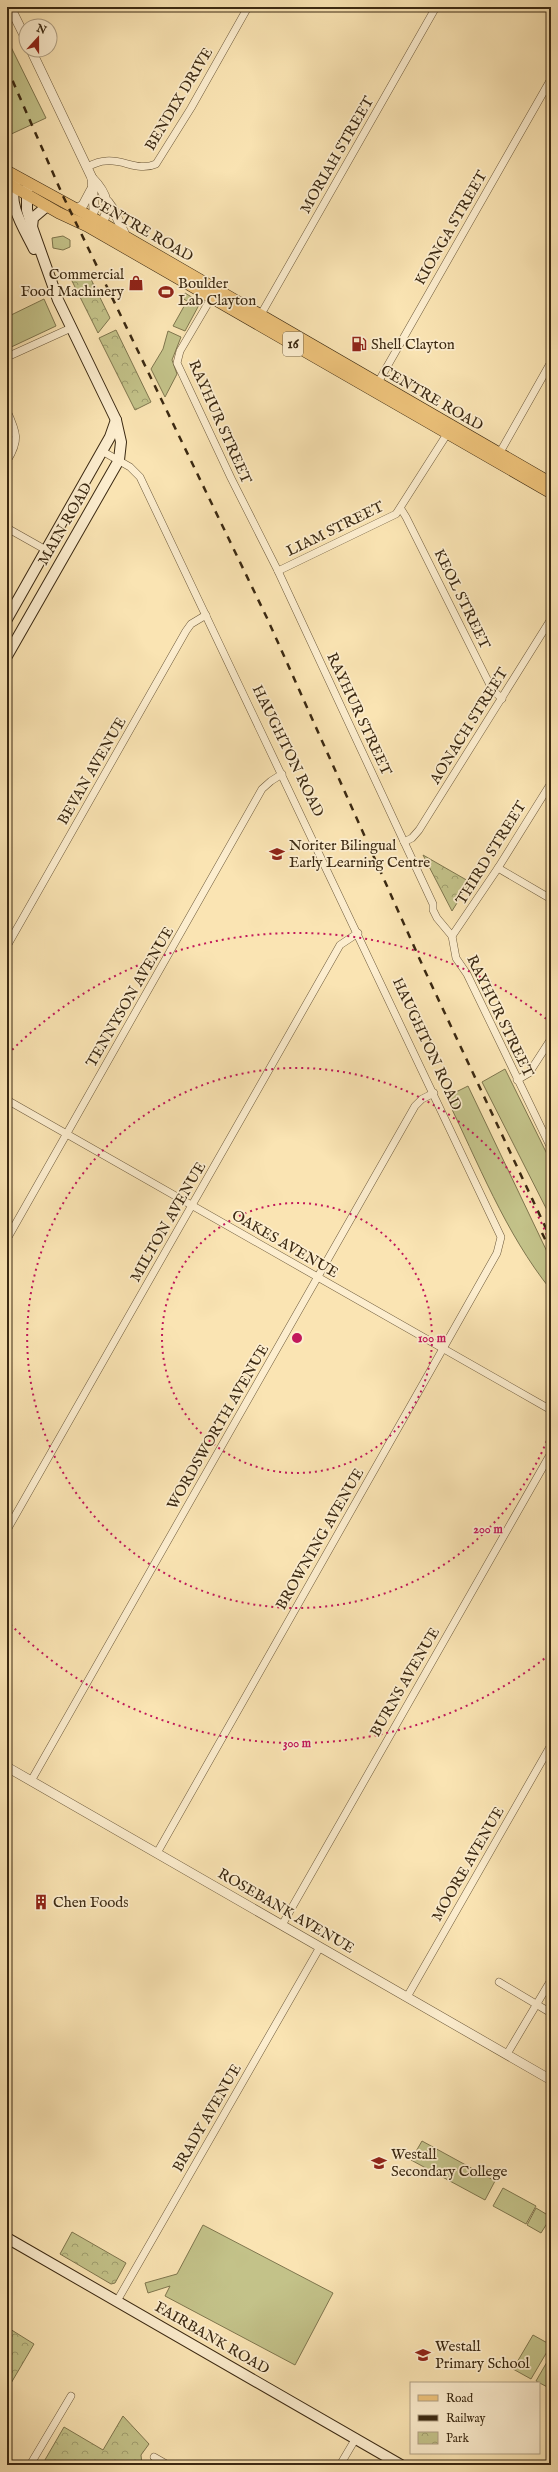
<svg xmlns="http://www.w3.org/2000/svg" width="558" height="2472" font-family="'IM FELL English',serif">
	<style>
		.green { fill: #c3c289; stroke: #7f764e }
		.park { fill: url(#park-crowns); stroke: #7f764e }
		.lines { fill: none; stroke-linecap: round; stroke-linejoin: round }
		.minor-casing { stroke: #6b583a; stroke-width: 8 }
		.tertiary-casing { stroke: #6b583a; stroke-width: 10 }
		.secondary-casing { stroke: #3b2912; stroke-width: 12 }
		.primary-casing { stroke: #3b2912; stroke-width: 12 }
		.minor { stroke: #fcedce; stroke-width: 7 }
		.tertiary { stroke: #fcedce; stroke-width: 9 }
		.secondary { stroke: #fcedce; stroke-width: 10 }
		.primary { stroke: #edc27a; stroke-width: 11 }
		.rail { stroke: #3b2912; stroke-width: 2.5; stroke-dasharray: 7 7; stroke-linecap: butt }
		.ring { fill: none; stroke: #c2185b; stroke-width: 2; stroke-dasharray: 2 4 }
		.labels { text-anchor: middle; dominant-baseline: central; stroke-width: 3.5; stroke-linejoin: round; paint-order: stroke }
		.shield { fill: #fcedce; stroke: #75644a; stroke-width: 1 }
		.shield-label { font-size: 14px; font-weight: bold; fill: #3b2912 }
		.street-label { font-size: 15px; fill: #3b2912; stroke: #fcedce }
		.poi-label { font-size: 15px; fill: #3b2912; stroke: #fcedce; text-anchor: start }
		.centre { fill: #c2185b; stroke: #fcedce; stroke-width: 2 }
		.ring-label { font-size: 12px; text-anchor: middle; font-weight: bold; fill: #c2185b; stroke: #fcedce; stroke-width: 3.5; stroke-linejoin: round; paint-order: stroke }
	</style>
	<defs>
		<pattern id="park-crowns" width="20" height="18" patternUnits="userSpaceOnUse"><rect width="20" height="18" fill="#c3c289"/><path d="M2 6a3 3 0 1 1 6 0M12 15a3 3 0 1 1 6 0" fill="none" stroke="#a09e6f"/></pattern>
	</defs>
	<rect width="100%" height="100%" fill="#fae4b3"/>
	<filter id="stains"><feTurbulence type="fractalNoise" baseFrequency=".005" numOctaves="4"/><feColorMatrix values="0 0 0 0 .2 0 0 0 0 .09 0 0 0 0 .02 0 0 0 .5 -.17"/></filter>
	<radialGradient id="worn" r=".72"><stop offset=".6" stop-color="#630" stop-opacity="0"/><stop offset="1" stop-color="#630" stop-opacity=".3"/></radialGradient>
	<g class="green">
		<path d="M 11,47 L 46,118 L 7,136 L 7,48 Z"/>
		<path d="M 63,236 L 70,240 L 70,247 L 63,250 L 53,248 L 52,238 Z"/>
		<path d="M 185,293 L 198,301 L 199,305 L 185,331 L 173,326 L 187,301 L 182,298 Z"/>
		<path d="M 44,299 L 56,326 L 7,349 L 7,317 Z"/>
		<path d="M 168,331 L 181,337 L 172,360 L 177,374 L 165,397 L 151,369 L 163,349 Z"/>
		<path d="M 505,1069 L 551,1162 L 551,1218 L 482,1082 Z"/>
		<path d="M 468,1086 L 551,1260 L 551,1290 C 505,1233 478,1162 446,1097 Z"/>
		<path d="M 422,2141 L 495,2181 L 485,2200 L 411,2160 Z"/>
		<path d="M 503,2188 L 536,2206 L 526,2224 L 493,2206 Z"/>
		<path d="M 536,2208 L 551,2217 L 541,2233 L 527,2225 Z"/>
		<path d="M 203,2225 L 333,2293 L 295,2365 L 165,2296 L 170,2286 L 148,2293 L 145,2283 L 177,2274 Z"/>
		<path d="M 533,2335 L 551,2345 L 531,2379 L 513,2369 Z"/>
		<path d="M 551,2355 L 551,2389 L 536,2381 Z"/>
	</g>
	<g class="park">
		<path d="M 87,271 L 110,318 L 98,333 L 71,279 Z"/>
		<path d="M 116,330 L 151,402 L 135,410 L 99,338 Z"/>
		<path d="M 423,855 L 470,882 L 452,911 Z"/>
		<path d="M 72,2232 L 126,2263 L 115,2283 L 111,2284 L 60,2254 Z"/>
		<path d="M 10,2329 L 34,2344 L 7,2390 L 7,2334 Z"/>
		<path d="M 123,2416 L 149,2444 L 141,2455 L 142,2465 L 42,2465 L 64,2427 L 103,2450 Z"/>
	</g>
	<g class="lines">
		<g class="minor-casing">
			<g id="minor">
				<path d="M 87,167 C 93,164 99,161 106,161 C 124,159 138,172 156,164 L 191,108 L 248,7"/>
				<path d="M 213,295 L 180,351 L 177,363 L 231,478 L 278,571 L 433,904 L 433,910 L 437,918 L 452,936 L 456,958 L 467,974 L 551,1148"/>
				<path d="M 260,316 L 436,7"/>
				<path d="M 7,357 L 71,328"/>
				<path d="M 376,386 L 551,79"/>
				<path d="M 7,411 C 17,433 20,440 7,461"/>
				<path d="M 102,451 L 130,467 L 140,477 L 501,1237 L 497,1253 L 449,1338 L 157,1853"/>
				<path d="M 499,454 L 551,362"/>
				<path d="M 401,509 L 406,517 L 492,689 L 502,699"/>
				<path d="M 7,528 L 46,550"/>
				<path d="M 278,571 L 396,514 L 449,431"/>
				<path d="M 404,842 L 412,838 L 419,830 L 551,619"/>
				<path d="M 498,868 L 551,899"/>
				<path d="M 452,936 L 498,868 L 551,783"/>
				<path d="M 7,946 L 186,631 L 191,624 L 206,615"/>
				<path d="M 517,1080 L 529,1073 L 551,1039"/>
				<path d="M 7,1100 L 551,1410"/>
				<path d="M 7,1239 L 262,789 L 271,781 L 282,774"/>
				<path d="M 7,1530 L 340,945 L 358,933"/>
				<path d="M 31,1781 L 415,1106 L 422,1099 L 434,1093"/>
				<path d="M 282,1925 L 551,1453"/>
				<path d="M 499,1982 L 551,2013"/>
				<path d="M 407,1997 L 551,1745"/>
				<path d="M 507,2054 L 551,1980"/>
				<path d="M 117,2301 L 320,1947"/>
				<path d="M 154,2457 L 168,2465"/>
				<path d="M 30,2465 L 71,2396"/>
				<path d="M 340,2465 L 356,2438"/>
			</g>
		</g>
		<g class="tertiary-casing">
			<g id="tertiary">
				<path d="M 10,7 L 26,39"/>
				<path d="M 31,50 L 92,178 C 106,192 114,210 98,227"/>
				<path d="M 108,202 L 113,209 L 126,237"/>
				<path d="M 77,209 L 83,205 L 91,190"/>
				<path d="M 89,223 L 94,210 L 92,178"/>
				<path d="M 7,1767 L 551,2080"/>
			</g>
		</g>
		<g class="secondary-casing">
			<g id="secondary">
				<path d="M 16,182 C 6,203 25,230 34,249"/>
				<path d="M 32,227 L 33,218 L 47,206"/>
				<path d="M 7,619 L 110,437 L 116,420"/>
				<path d="M 7,656 L 119,460 L 121,442 L 116,420 L 58,300 L 32,227 L 27,210 L 27,188"/>
				<path d="M 7,2238 L 401,2465"/>
			</g>
		</g>
		<g class="primary-casing">
			<g id="primary">
				<path d="M 7,171 L 102,223 L 551,483"/>
				<path d="M 7,183 L 59,213 L 87,226 L 551,493"/>
			</g>
		</g>
		<use href="#minor" class="minor"/>
		<use href="#tertiary" class="tertiary"/>
		<use href="#secondary" class="secondary"/>
		<use href="#primary" class="primary"/>
		<g class="rail">
			<path d="M 7,68 L 63,196 L 267,618 L 425,971 L 551,1239"/>
			<path d="M 542,1233 L 551,1251"/>
		</g>
	</g>
	<g class="ring">
		<circle cx="297" cy="1338" r="135"/>
		<path d="M551 1430A270 270 0 1 1 551 1246"/>
		<path d="M549 1655A405 405 0 0 1 8 1622M8 1054A405 405 0 0 1 549 1021"/>
	</g>
	<defs>
		<g id="shop-bare" transform="scale(1.2)"><path d="M-5-2.5h2.3a2.7 3.5 0 0 1 5.4 0H5L5.5 6h-11ZM-1.5-2.5h3a1.5 2.3 0 0 0-3 0Z" fill="#8f2418" stroke="#fcedce" stroke-width="2.5" paint-order="stroke"/></g>
		<g id="stadium-bare" transform="scale(1.2)"><path d="M0-5a6.5 5 0 1 0 0 10a6.5 5 0 1 0 0-10ZM-3.5-1.8h7v3.6h-7Z" fill="#8f2418" stroke="#fcedce" stroke-width="2.5" paint-order="stroke"/></g>
		<g id="fuel-bare" transform="scale(1.2)"><path d="M-5.5-6h7V0h2V4h1.3V-2.5L3-4.5l.8-.8L6-3V5H2.5V1h-1V6h-7ZM-4.2-4.7v3.2H.2V-4.7Z" fill="#8f2418" stroke="#fcedce" stroke-width="2.5" paint-order="stroke"/></g>
		<g id="school-bare" transform="scale(1.2)"><path d="M0-5L7-2L0 1L-7-2ZM-4 1L0 2.5L4 1V4Q0 6-4 4Z" fill="#8f2418" stroke="#fcedce" stroke-width="2.5" paint-order="stroke"/></g>
		<g id="building-bare" transform="scale(1.2)"><path d="M-4-6H4V6H1V3H-1V6H-4ZM-2.5-4.3h1.7v1.8h-1.7ZM.8-4.3h1.7v1.8H.8ZM-2.5-1h1.7V.8h-1.7ZM.8-1h1.7V.8H.8Z" fill="#8f2418" stroke="#fcedce" stroke-width="2.5" paint-order="stroke"/></g>
	</defs>
	<g fill-rule="evenodd">
		<use href="#shop-bare" x="136" y="283"/>
		<use href="#stadium-bare" x="166" y="292"/>
		<use href="#fuel-bare" x="359" y="344"/>
		<use href="#school-bare" x="277" y="854"/>
		<use href="#building-bare" x="41" y="1902"/>
		<use href="#school-bare" x="379" y="2163"/>
		<use href="#school-bare" x="423" y="2355"/>
	</g>
	<g class="labels">
		<rect class="shield" x="283" y="332" width="20" height="24" rx="3"/>
		<g class="shield-label">
			<text x="293" y="344">16</text>
		</g>
		<g class="street-label">
			<text transform="translate(179 99) rotate(-59)">BENDIX DRIVE</text>
			<text transform="translate(337 155) rotate(-60)">MORIAH STREET</text>
			<text transform="translate(451 228) rotate(-60)">KIONGA STREET</text>
			<text transform="translate(142 229) rotate(30)">CENTRE ROAD</text>
			<text transform="translate(432 398) rotate(30)">CENTRE ROAD</text>
			<text transform="translate(220 422) rotate(66)">RAYHUR STREET</text>
			<text transform="translate(65 524) rotate(-60)">MAIN ROAD</text>
			<text transform="translate(335 529) rotate(-26)">LIAM STREET</text>
			<text transform="translate(462 599) rotate(64)">KEOL STREET</text>
			<text transform="translate(359 714) rotate(65)">RAYHUR STREET</text>
			<text transform="translate(469 726) rotate(-58)">AONACH STREET</text>
			<text transform="translate(288 751) rotate(64)">HAUGHTON ROAD</text>
			<text transform="translate(92 771) rotate(-60)">BEVAN AVENUE</text>
			<text transform="translate(491 853) rotate(-58)">THIRD STREET</text>
			<text transform="translate(130 997) rotate(-60)">TENNYSON AVENUE</text>
			<text transform="translate(500 1016) rotate(64)">RAYHUR STREET</text>
			<text transform="translate(427 1044) rotate(65)">HAUGHTON ROAD</text>
			<text transform="translate(168 1222) rotate(-60)">MILTON AVENUE</text>
			<text transform="translate(285 1244) rotate(30)">OAKES AVENUE</text>
			<text transform="translate(218 1427) rotate(-60)">WORDSWORTH AVENUE</text>
			<text transform="translate(320 1539) rotate(-60)">BROWNING AVENUE</text>
			<text transform="translate(405 1682) rotate(-60)">BURNS AVENUE</text>
			<text transform="translate(468 1864) rotate(-60)">MOORE AVENUE</text>
			<text transform="translate(286 1911) rotate(30)">ROSEBANK AVENUE</text>
			<text transform="translate(207 2118) rotate(-60)">BRADY AVENUE</text>
			<text transform="translate(212 2338) rotate(30)">FAIRBANK ROAD</text>
		</g>
		<g class="poi-label">
			<text x="124" y="274" text-anchor="end">Commercial<tspan x="124" dy="17">Food Machinery</tspan></text>
			<text x="178" y="283">Boulder<tspan x="178" dy="17">Lab Clayton</tspan></text>
			<text x="371" y="344">Shell Clayton</text>
			<text x="289" y="845">Noriter Bilingual<tspan x="289" dy="17">Early Learning Centre</tspan></text>
			<text x="53" y="1902">Chen Foods</text>
			<text x="391" y="2154">Westall<tspan x="391" dy="17">Secondary College</tspan></text>
			<text x="435" y="2346">Westall<tspan x="435" dy="17">Primary School</tspan></text>
		</g>
	</g>
	<circle cx="297" cy="1338" r="6" class="centre"/>
	<g class="ring-label">
		<text x="432" y="1342">100 m</text>
		<text x="488" y="1533">200 m</text>
		<text x="297" y="1747">300 m</text>
	</g>
	<rect width="558" height="2472" fill="none" stroke="#fae4b3" stroke-width="24"/>
	<rect x="8" y="8" width="542" height="2456" fill="none" stroke="#3b2912" stroke-width="2"/>
	<rect x="12" y="12" width="534" height="2448" fill="none" stroke="#3b2912"/>
	<rect x="410" y="2382" width="130" height="72" fill="#fcedce" stroke="#af9f83"/>
	<rect x="418" y="2395" width="20" height="6" fill="#edc27a" stroke="#af9f83"/>
	<text x="446" y="2402" font-size="12" fill="#3b2912">Road</text>
	<rect x="418" y="2415" width="20" height="6" fill="#3b2912" stroke="#af9f83"/>
	<text x="446" y="2422" font-size="12" fill="#3b2912">Railway</text>
	<rect x="418" y="2432" width="20" height="12" fill="url(#park-crowns)" stroke="#af9f83"/>
	<text x="446" y="2442" font-size="12" fill="#3b2912">Park</text>
	<g transform="translate(38 38) rotate(21)"><circle r="19" fill="#fcedce" stroke="#af9f83"/>
	<path d="M0-3L7 15L0 10L-7 15Z" fill="#8f2418"/>
	<text y="-6" font-size="11" font-weight="bold" text-anchor="middle" fill="#3b2912">N</text>
	</g>
	<rect width="100%" height="100%" filter="url(#stains)"/>
	<rect width="100%" height="100%" fill="url(#worn)"/>
</svg>
